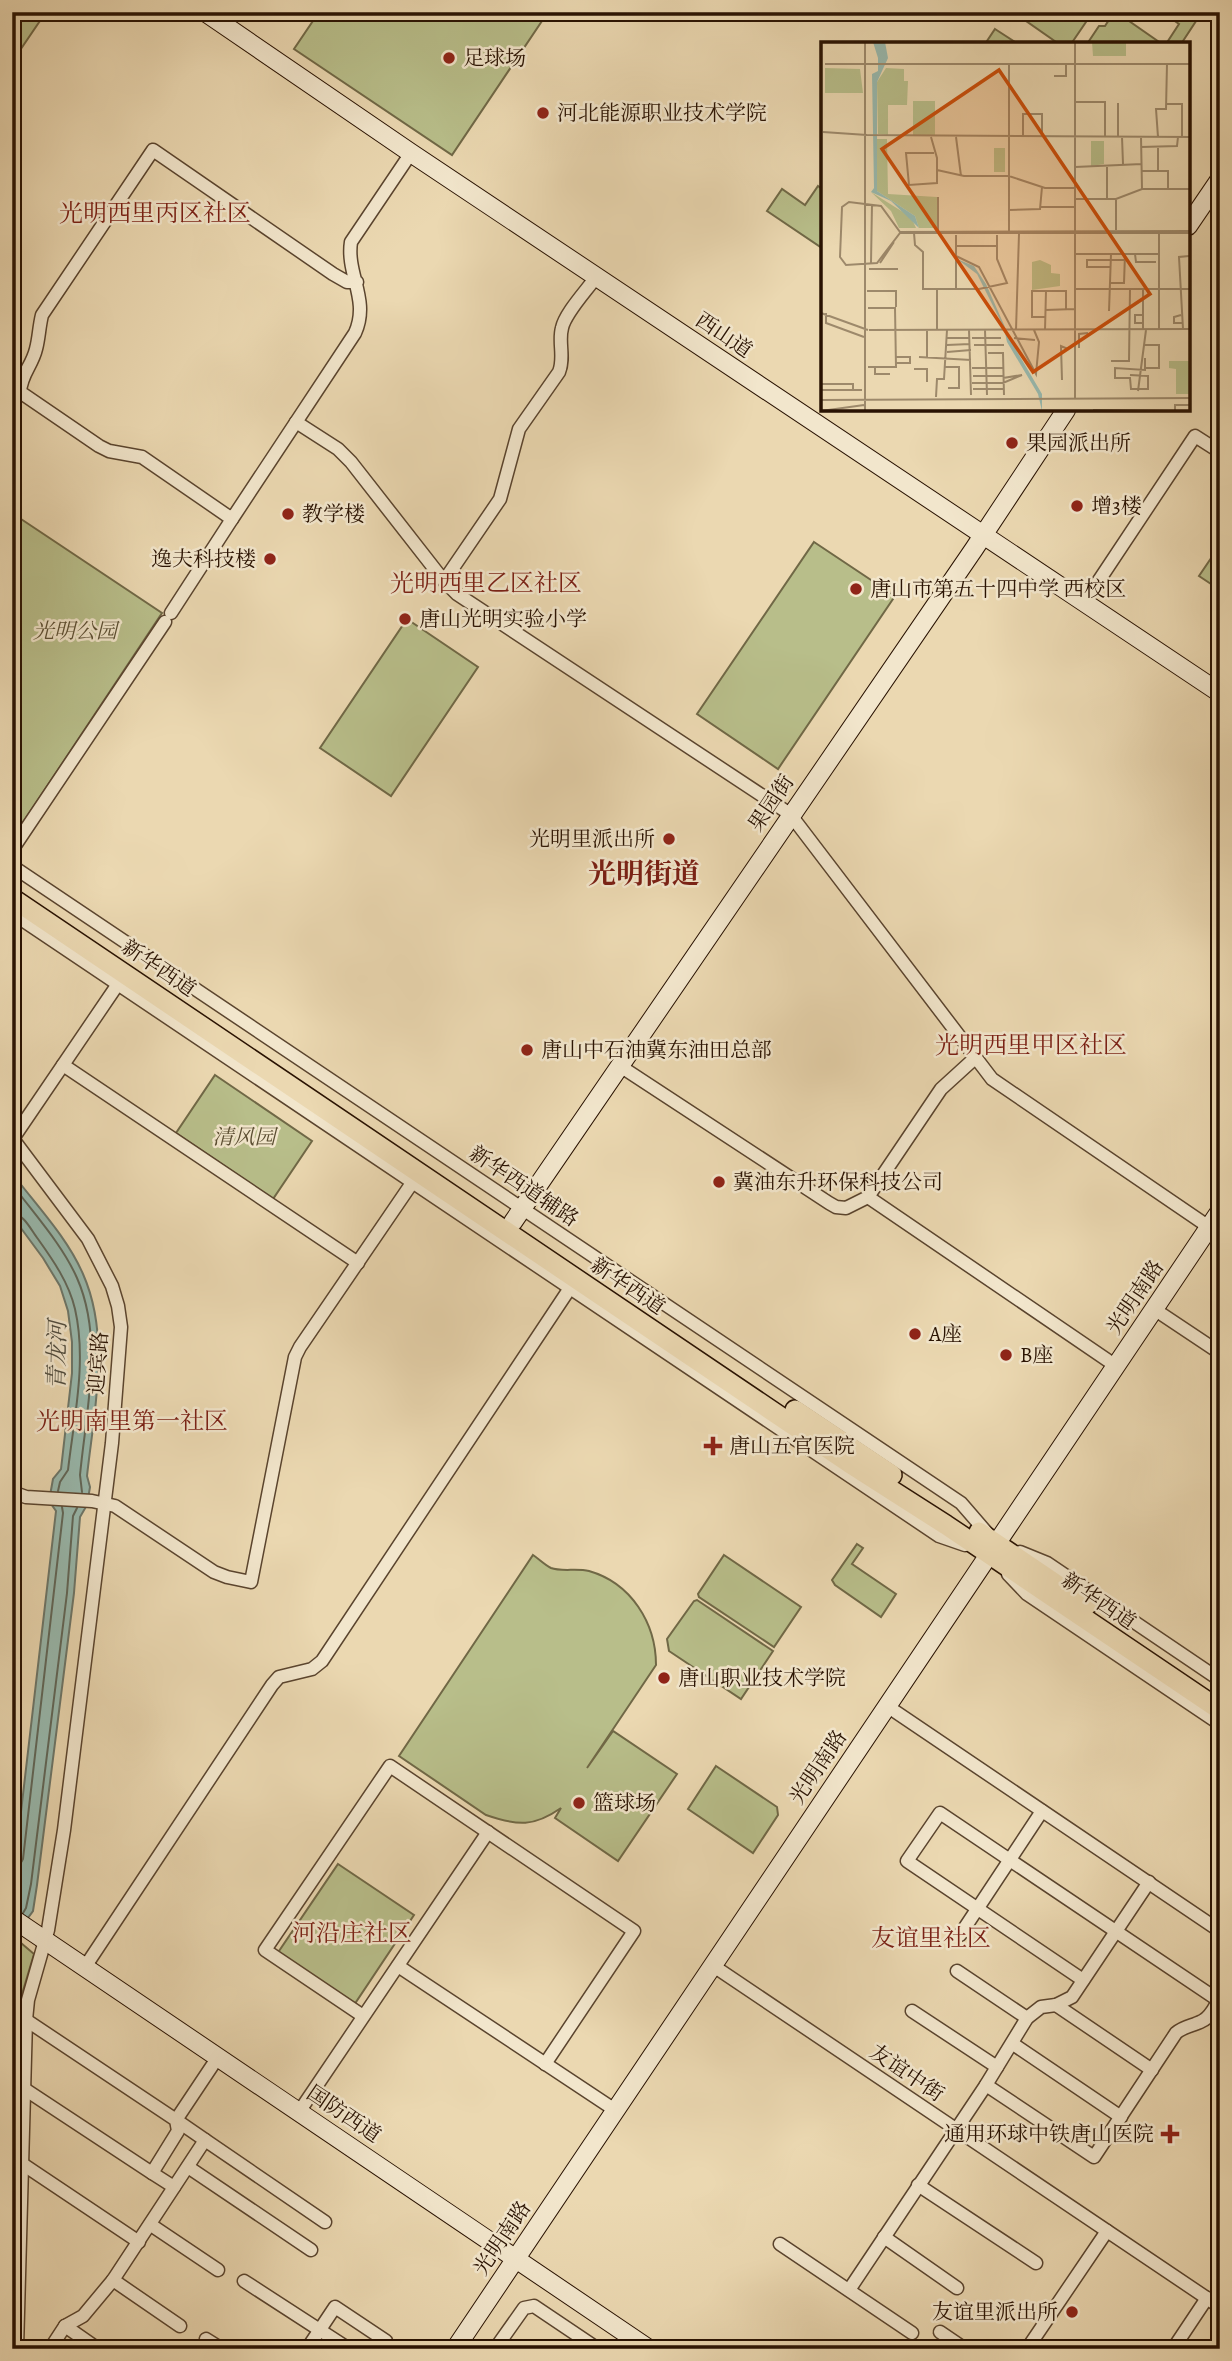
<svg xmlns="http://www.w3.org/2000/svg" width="1232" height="2361" font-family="Alegreya,'Noto Serif SC',serif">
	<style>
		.green { fill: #b8be8a; stroke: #706846; stroke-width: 2 }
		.water { fill: #98b9ae; stroke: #6c7669; stroke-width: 2 }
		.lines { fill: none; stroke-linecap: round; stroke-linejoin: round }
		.shore { stroke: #606658; stroke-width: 2 }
		.street-casing { stroke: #5a442e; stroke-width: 15 }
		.secondary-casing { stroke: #291202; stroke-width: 20 }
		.primary-casing { stroke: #291202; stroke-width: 22 }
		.street { stroke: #f2e6cc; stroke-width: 12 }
		.secondary { stroke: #f2e6cc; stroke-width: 18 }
		.primary { stroke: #ebd8b1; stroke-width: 19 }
		.poi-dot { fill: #8f2418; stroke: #f2e6cc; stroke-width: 2.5 }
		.labels { text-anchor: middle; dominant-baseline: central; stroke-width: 5; stroke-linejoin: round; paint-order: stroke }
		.poi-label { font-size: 21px; fill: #291202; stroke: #f2e6cc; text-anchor: start }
		.street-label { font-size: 21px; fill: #291202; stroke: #f2e6cc }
		.park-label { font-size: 21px; font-style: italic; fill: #5b4e32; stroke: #f2e6cc }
		.water-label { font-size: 23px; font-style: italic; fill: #504c3e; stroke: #f2e6cc }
		.quarter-label { font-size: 24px; fill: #7a1f14; stroke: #f2e6cc }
		.district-label { font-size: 28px; font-weight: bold; fill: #7a1f14; stroke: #f2e6cc }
		.inset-road { fill: none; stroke: #9d896b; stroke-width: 2 }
		.view { fill: #cb4e0a; fill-opacity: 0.15; stroke: #cb4e0a; stroke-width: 3.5 }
		.inset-edge { fill: none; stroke: #291202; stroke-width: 3.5 }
	</style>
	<rect width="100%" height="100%" fill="#ebd8b1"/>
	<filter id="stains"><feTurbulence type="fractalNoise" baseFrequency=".00286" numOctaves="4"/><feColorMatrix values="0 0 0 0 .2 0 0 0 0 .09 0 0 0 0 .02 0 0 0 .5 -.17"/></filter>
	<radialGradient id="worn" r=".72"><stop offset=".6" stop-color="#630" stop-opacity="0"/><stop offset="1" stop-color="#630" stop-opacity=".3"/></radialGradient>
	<g class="green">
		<path d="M 12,12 L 46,12 L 12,62 Z"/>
		<path d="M 319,12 L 548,12 L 452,155 L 294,49 Z"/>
		<path d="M 1013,12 L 1087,12 L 1088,19 L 1071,44 L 1059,44 Z"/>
		<path d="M 1114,12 L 1116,12 L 1162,44 L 1087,44 L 1099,26 L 1105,26 Z"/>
		<path d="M 1162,12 L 1202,12 L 1181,44 L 1166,44 L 1179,24 Z"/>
		<path d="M 995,29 L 1018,44 L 985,44 Z"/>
		<path d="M 818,186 L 822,189 L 822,248 L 767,211 L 782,189 L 805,205 Z"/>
		<path d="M 12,513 L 162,613 L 12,839 Z"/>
		<path d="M 814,542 L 895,596 L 778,769 L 697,714 Z"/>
		<path d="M 1220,545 L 1220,590 L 1199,576 Z"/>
		<path d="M 407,619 L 478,667 L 391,796 L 320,748 Z"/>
		<path d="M 215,1075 L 312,1141 L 273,1199 L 176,1133 Z"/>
		<path d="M 857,1544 L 863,1548 L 852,1564 L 896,1594 L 881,1617 L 835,1585 L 832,1580 Z"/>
		<path d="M 533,1555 C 539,1559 545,1565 551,1568 C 561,1572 577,1568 589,1571 C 631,1583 656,1623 656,1665 L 587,1768 L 613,1731 L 677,1774 L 618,1861 L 555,1818 L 561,1808 C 534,1827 518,1826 486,1815 L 399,1756 Z"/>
		<path d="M 724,1555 L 801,1607 L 774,1647 L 699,1597 L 698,1594 Z"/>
		<path d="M 697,1600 L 773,1651 L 741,1699 L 669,1651 L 667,1639 L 694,1601 Z"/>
		<path d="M 716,1766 L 777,1807 L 778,1815 L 753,1853 L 688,1809 Z"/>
		<path d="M 338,1864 L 414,1915 L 354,2005 L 277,1954 Z"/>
		<path d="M 14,1937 L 34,1954 L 20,2001 L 16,2030 L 12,2299 L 12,1954 Z"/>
	</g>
	<path class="water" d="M 12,1173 C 36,1205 67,1237 83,1274 C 111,1337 94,1411 87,1476 L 90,1487 L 87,1505 L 80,1517 L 74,1593 L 37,1885 L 33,1911 L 14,1937 L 12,1954 L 12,1889 L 56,1511 L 49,1501 L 53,1479 L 61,1469 L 72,1373 L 72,1342 L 68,1311 L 60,1286 L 43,1258 L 12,1216 Z"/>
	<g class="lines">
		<g class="shore">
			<path d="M 12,1184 C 34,1214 62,1244 77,1278 C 104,1339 86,1411 80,1475 L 82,1492"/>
			<path d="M 12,1213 C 24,1214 31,1230 38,1239 C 53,1260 69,1283 75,1309 C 87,1361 74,1418 68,1470 L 60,1482 L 58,1491"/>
			<path d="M 12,1867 L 19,1866 L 23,1859 L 63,1513 L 62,1507"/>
			<path d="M 23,1913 L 26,1908 L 31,1884 L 67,1593 L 73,1516 L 77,1508"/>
		</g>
		<g class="street-casing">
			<g id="street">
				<path d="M 357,282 L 347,282 L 333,274 L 153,150 L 42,315 C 39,327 39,338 36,349 C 32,366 21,374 20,392 L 99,446 L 109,451 L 142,457 L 232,519 L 355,333 C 370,300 346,274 351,242 L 411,153"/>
				<path d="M 296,422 L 338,449 L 351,462 L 444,581 L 457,594 L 790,814 L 992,1079 L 1209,1227"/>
				<path d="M 444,581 L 500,499 L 519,429 L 559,372 C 565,357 558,342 562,328 C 565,313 587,290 596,277"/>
				<path d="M 1084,603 L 1195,436 L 1220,452"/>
				<path d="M 171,613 L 232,519"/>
				<path d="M 12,850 L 165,622"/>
				<path d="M 12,866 L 961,1503 L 987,1533"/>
				<path d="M 12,913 L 939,1536 L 965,1545"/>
				<path d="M 63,1065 L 358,1263"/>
				<path d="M 620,1066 L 829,1203 L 836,1207 L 846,1208 L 868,1197 L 941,1089 L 975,1058"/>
				<path d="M 13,1139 L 88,1239 L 112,1286 L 118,1306 L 121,1327 L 112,1443 L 64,1830 L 48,1930 L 28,2000 L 26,2020 L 17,2349"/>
				<path d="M 12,1140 L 118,984"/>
				<path d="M 868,1197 L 1116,1366"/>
				<path d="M 1154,1309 L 1220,1353"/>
				<path d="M 12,1492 L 26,1497 L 92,1501 L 115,1506 L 214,1572 L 227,1577 L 251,1582 L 295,1357 L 300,1347 L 412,1183"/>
				<path d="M 1020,1552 L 1047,1563 L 1220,1680"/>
				<path d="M 1008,1574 L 1027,1594 L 1220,1724"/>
				<path d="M 887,1706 L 1220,1931"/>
				<path d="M 960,1935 L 1042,1811"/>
				<path d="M 712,1965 L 1220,2307"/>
				<path d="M 398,1966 L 615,2110"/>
				<path d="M 85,1967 L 272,1685 L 279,1677 L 312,1669 L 322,1661 L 570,1288"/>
				<path d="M 957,1971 L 1027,2018"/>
				<path d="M 1083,1980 L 907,1861 L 940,1813 L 1218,2000"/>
				<path d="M 1056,2005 L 1152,2070"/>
				<path d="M 912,2011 L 997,2067"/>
				<path d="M 363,2016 L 265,1950 L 390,1766 L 634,1931 L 545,2064"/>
				<path d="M 26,2020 L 176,2120 L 178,2131 L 152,2173 L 174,2187"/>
				<path d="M 1013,2044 L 1121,2117"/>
				<path d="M 986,2085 L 1094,2157 L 1176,2033 C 1184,2026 1193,2026 1202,2021 C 1211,2017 1215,2006 1220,1998"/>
				<path d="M 23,2088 L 152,2173"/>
				<path d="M 299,2112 L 488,1832"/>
				<path d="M 205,2140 L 325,2222"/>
				<path d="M 21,2163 L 139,2242"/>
				<path d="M 188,2167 L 311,2250"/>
				<path d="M 918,2185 L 1036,2263"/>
				<path d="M 151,2225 L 218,2270"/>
				<path d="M 884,2237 L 957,2288"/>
				<path d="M 780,2244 L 912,2333"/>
				<path d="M 113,2280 L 180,2326"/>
				<path d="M 244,2281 L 349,2349"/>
				<path d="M 849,2290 L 986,2085 L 1027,2018 L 1041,2007 L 1056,2005 L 1072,1997 L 1149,1882"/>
				<path d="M 65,2326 L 98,2349"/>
				<path d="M 940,2332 L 965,2349"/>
				<path d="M 206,2339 L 222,2349"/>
				<path d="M 50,2349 L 65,2326 L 83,2316 L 113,2280 L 205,2140 L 176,2120 L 218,2057"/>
				<path d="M 307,2349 L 335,2307 L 386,2341 L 380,2349"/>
				<path d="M 495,2349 L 524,2308 L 534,2306 L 592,2345"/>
				<path d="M 1027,2349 L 1107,2231"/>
				<path d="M 1173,2349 L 1207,2298"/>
			</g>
		</g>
		<g class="secondary-casing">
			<g id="secondary">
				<path d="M 205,12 L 411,153 L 1220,693"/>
				<path d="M 1188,226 L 1220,179"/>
				<path d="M 513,1222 L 974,549 L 1066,410"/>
				<path d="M 12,1918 L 649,2349"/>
				<path d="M 455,2349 L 1220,1211"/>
			</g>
		</g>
		<g class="primary-casing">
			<g id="primary">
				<path d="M 12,898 L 849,1463 L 946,1525 L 1220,1710"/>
				<path d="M 795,1410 L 892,1475"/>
				<path d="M 979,1532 L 1087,1605"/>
			</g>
		</g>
		<use href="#street" class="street"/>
		<use href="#secondary" class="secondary"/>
		<use href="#primary" class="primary"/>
	</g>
	<g class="poi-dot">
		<circle cx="449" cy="58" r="7"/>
		<circle cx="543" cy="113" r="7"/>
		<circle cx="1012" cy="443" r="7"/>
		<circle cx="1077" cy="506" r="7"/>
		<circle cx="288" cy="514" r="7"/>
		<circle cx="270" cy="559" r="7"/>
		<circle cx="856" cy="589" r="7"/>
		<circle cx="405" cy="619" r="7"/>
		<circle cx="669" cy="839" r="7"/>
		<circle cx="527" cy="1050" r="7"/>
		<circle cx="719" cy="1182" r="7"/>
		<circle cx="915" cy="1334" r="7"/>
		<circle cx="1006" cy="1355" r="7"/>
		<path d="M709.5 1435.5h7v7h7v7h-7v7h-7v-7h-7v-7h7z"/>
		<circle cx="664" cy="1678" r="7"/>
		<circle cx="579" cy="1803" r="7"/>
		<path d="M1166.5 2123.5h7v7h7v7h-7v7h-7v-7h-7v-7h7z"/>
		<circle cx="1072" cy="2312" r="7"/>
	</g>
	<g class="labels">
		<g class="poi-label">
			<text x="463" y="58">足球场</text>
			<text x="557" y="113">河北能源职业技术学院</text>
			<text x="1026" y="443">果园派出所</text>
			<text x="1091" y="506">增3楼</text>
			<text x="302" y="514">教学楼</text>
			<text x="256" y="559" text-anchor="end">逸夫科技楼</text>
			<text x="870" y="589">唐山市第五十四中学 西校区</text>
			<text x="419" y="619">唐山光明实验小学</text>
			<text x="655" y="839" text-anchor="end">光明里派出所</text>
			<text x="541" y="1050">唐山中石油冀东油田总部</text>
			<text x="733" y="1182">冀油东升环保科技公司</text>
			<text x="929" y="1334">A座</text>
			<text x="1020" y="1355">B座</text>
			<text x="729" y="1446">唐山五官医院</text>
			<text x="678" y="1678">唐山职业技术学院</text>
			<text x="593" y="1803">篮球场</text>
			<text x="1154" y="2134" text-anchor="end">通用环球中铁唐山医院</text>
			<text x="1058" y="2312" text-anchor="end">友谊里派出所</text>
		</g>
		<g class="street-label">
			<text transform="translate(724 335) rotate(34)">西山道</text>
			<text transform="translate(771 803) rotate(-56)">果园街</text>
			<text transform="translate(159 968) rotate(34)">新华西道</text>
			<text transform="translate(524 1186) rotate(34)">新华西道辅路</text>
			<text transform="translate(628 1286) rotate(34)">新华西道</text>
			<text transform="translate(1135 1297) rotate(-56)">光明南路</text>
			<text transform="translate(98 1363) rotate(-86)">迎宾路</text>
			<text transform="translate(1099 1601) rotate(34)">新华西道</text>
			<text transform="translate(818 1767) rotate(-56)">光明南路</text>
			<text transform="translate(907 2073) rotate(34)">友谊中街</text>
			<text transform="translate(344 2114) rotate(34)">国防西道</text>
			<text transform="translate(502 2238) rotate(-56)">光明南路</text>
		</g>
		<g class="park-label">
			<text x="75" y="631">光明公园</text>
			<text x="244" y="1137">清风园</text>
		</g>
		<g class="water-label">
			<text transform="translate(57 1355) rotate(-89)">青龙河</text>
		</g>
		<g class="quarter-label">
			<text x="155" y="213">光明西里丙区社区</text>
			<text x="486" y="583">光明西里乙区社区</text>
			<text x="1031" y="1045">光明西里甲区社区</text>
			<text x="132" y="1421">光明南里第一社区</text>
			<text x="352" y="1933">河沿庄社区</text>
			<text x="931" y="1938">友谊里社区</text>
		</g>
		<g class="district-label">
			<text x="644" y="874">光明街道</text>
		</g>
	</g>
	<g transform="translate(821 42)">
		<rect width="369" height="369" fill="#ebd8b1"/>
		<path d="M 271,0 L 305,0 L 305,14 L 272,14 ZM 4,26 L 39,27 L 42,51 L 4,51 ZM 65,26 L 83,27 L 83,39 L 87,39 L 86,63 L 67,63 L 67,93 L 57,92 L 56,40 ZM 92,59 L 114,59 L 114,93 L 92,93 ZM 56,97 L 66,97 L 67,152 L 116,155 L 116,186 L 98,186 L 94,174 L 56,149 ZM 270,99 L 283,99 L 283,122 L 270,124 ZM 173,106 L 184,106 L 184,130 L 173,130 ZM 50,150 L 90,175 L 95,186 L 78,186 L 70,169 ZM 219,218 L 230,223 L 230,231 L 239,232 L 239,244 L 211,248 L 211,220 ZM 348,319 L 369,319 L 369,352 L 355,352 L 355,327 L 348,326 Z" fill="#b8be8a"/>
		<path d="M 52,0 L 64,0 L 67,16 L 56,40 L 56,149 L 94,174 L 98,186 L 70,159 L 50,150 L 53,146 L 51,32 L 57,29 L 57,16 ZM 136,217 L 153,224 L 165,242 L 191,301 L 221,352 L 221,369 L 217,352 L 186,300 L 183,286 L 156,232 Z" fill="#98b9ae"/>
		<path class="inset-road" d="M 44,0 L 44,369M 254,0 L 254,356M 4,22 L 370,22M 233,34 L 245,34 L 245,22M 254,60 L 284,60 L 284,95M 345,62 L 361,62 L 361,95M 2,90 L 46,93M 46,93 L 370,95M 110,95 L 116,116 L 116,141 L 88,143 L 85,111 L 113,111M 135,95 L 140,134M 202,95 L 202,72 L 221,72 L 221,95M 297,95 L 297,61M 301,95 L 302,122M 320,95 L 321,147M 337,95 L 335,67 L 345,67 L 346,22M 320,105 L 356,104 L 357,95M 254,125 L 321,122M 116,128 L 143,134 L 188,134 L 224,146 L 254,146M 321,129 L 347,129 L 347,147M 337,129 L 337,105M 117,155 L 117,188M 254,157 L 295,157 L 321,147 L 370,147M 286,157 L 286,123M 295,157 L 295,188M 220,165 L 254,165M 188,168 L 219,167 L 221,145M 188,189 L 188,23M 370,189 L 79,190 L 60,164 L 28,160 L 21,165 L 19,215 L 25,223 L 56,221 L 79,191 L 370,191M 93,191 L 94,203 L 102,210 L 102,247 L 158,247 L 186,241 L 176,217 L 176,193M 338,192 L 338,288M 135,193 L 135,247M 135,204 L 176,204M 254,212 L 338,212M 314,212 L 315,220 L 335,220M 135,214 L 158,225 L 215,332 L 218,300 L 213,288M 50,221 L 51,162M 59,221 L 73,200M 290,225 L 266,225 L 266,218 L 304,218M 48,227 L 77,227M 288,241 L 303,241 L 304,212M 116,247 L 116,288M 255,247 L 370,247M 322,247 L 322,288M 46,249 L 75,249 L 75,265M 47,266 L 74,266 L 75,325 L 47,325M 224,268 L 254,267M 288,269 L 290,212M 0,271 L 47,288M 5,271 L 5,281 L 43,295M 322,273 L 314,273 L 314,281 L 322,281M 360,273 L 353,275 L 353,281 L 362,281M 224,275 L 211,275 L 211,249 L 245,249 L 245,267M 362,287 L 358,215 L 368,214M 48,288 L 370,287M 148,288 L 150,353M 164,288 L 166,353M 195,288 L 198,192M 224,288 L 225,249M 126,296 L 148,296M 151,296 L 180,296M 193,296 L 214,298M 126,303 L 149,302M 153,303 L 183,303M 324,303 L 338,303 L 338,326 L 325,326M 258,306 L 258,292 L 267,291M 126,310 L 150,308M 167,311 L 182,311 L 183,353M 75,315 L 89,315 L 89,321 L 75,321M 98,315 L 150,318M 106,315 L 106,288M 290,319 L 308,319 L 309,247M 54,325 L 54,332 L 69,332M 123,325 L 138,325 L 138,346 L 127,346M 151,326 L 182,326M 93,327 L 106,327 L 106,340M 309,333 L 327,334 L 327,347 L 310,347 L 309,336 L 294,336 L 294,326 L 324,328 L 324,316M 152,334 L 182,334M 241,338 L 240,304 L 247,307M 151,341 L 182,341 L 201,333 L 182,336M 0,342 L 32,342 L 32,348M 152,347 L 182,347M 0,348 L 41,348M 317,349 L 325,288M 115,355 L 116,337 L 123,337 L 126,288M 0,358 L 370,356M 272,368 L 349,369M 0,369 L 43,363M 354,369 L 354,363 L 369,363 L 369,369"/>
		<path class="view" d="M 178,28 L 329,252 L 212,330 L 61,107 Z"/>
		<rect width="369" height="369" class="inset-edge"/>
	</g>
	<rect width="1232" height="2361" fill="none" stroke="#ebd8b1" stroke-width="42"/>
	<rect x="14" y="14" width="1204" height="2333" fill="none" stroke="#291202" stroke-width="3.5"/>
	<rect x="21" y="21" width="1190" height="2319" fill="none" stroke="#291202" stroke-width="2"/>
	<rect width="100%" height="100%" filter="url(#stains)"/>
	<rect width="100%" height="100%" fill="url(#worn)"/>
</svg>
